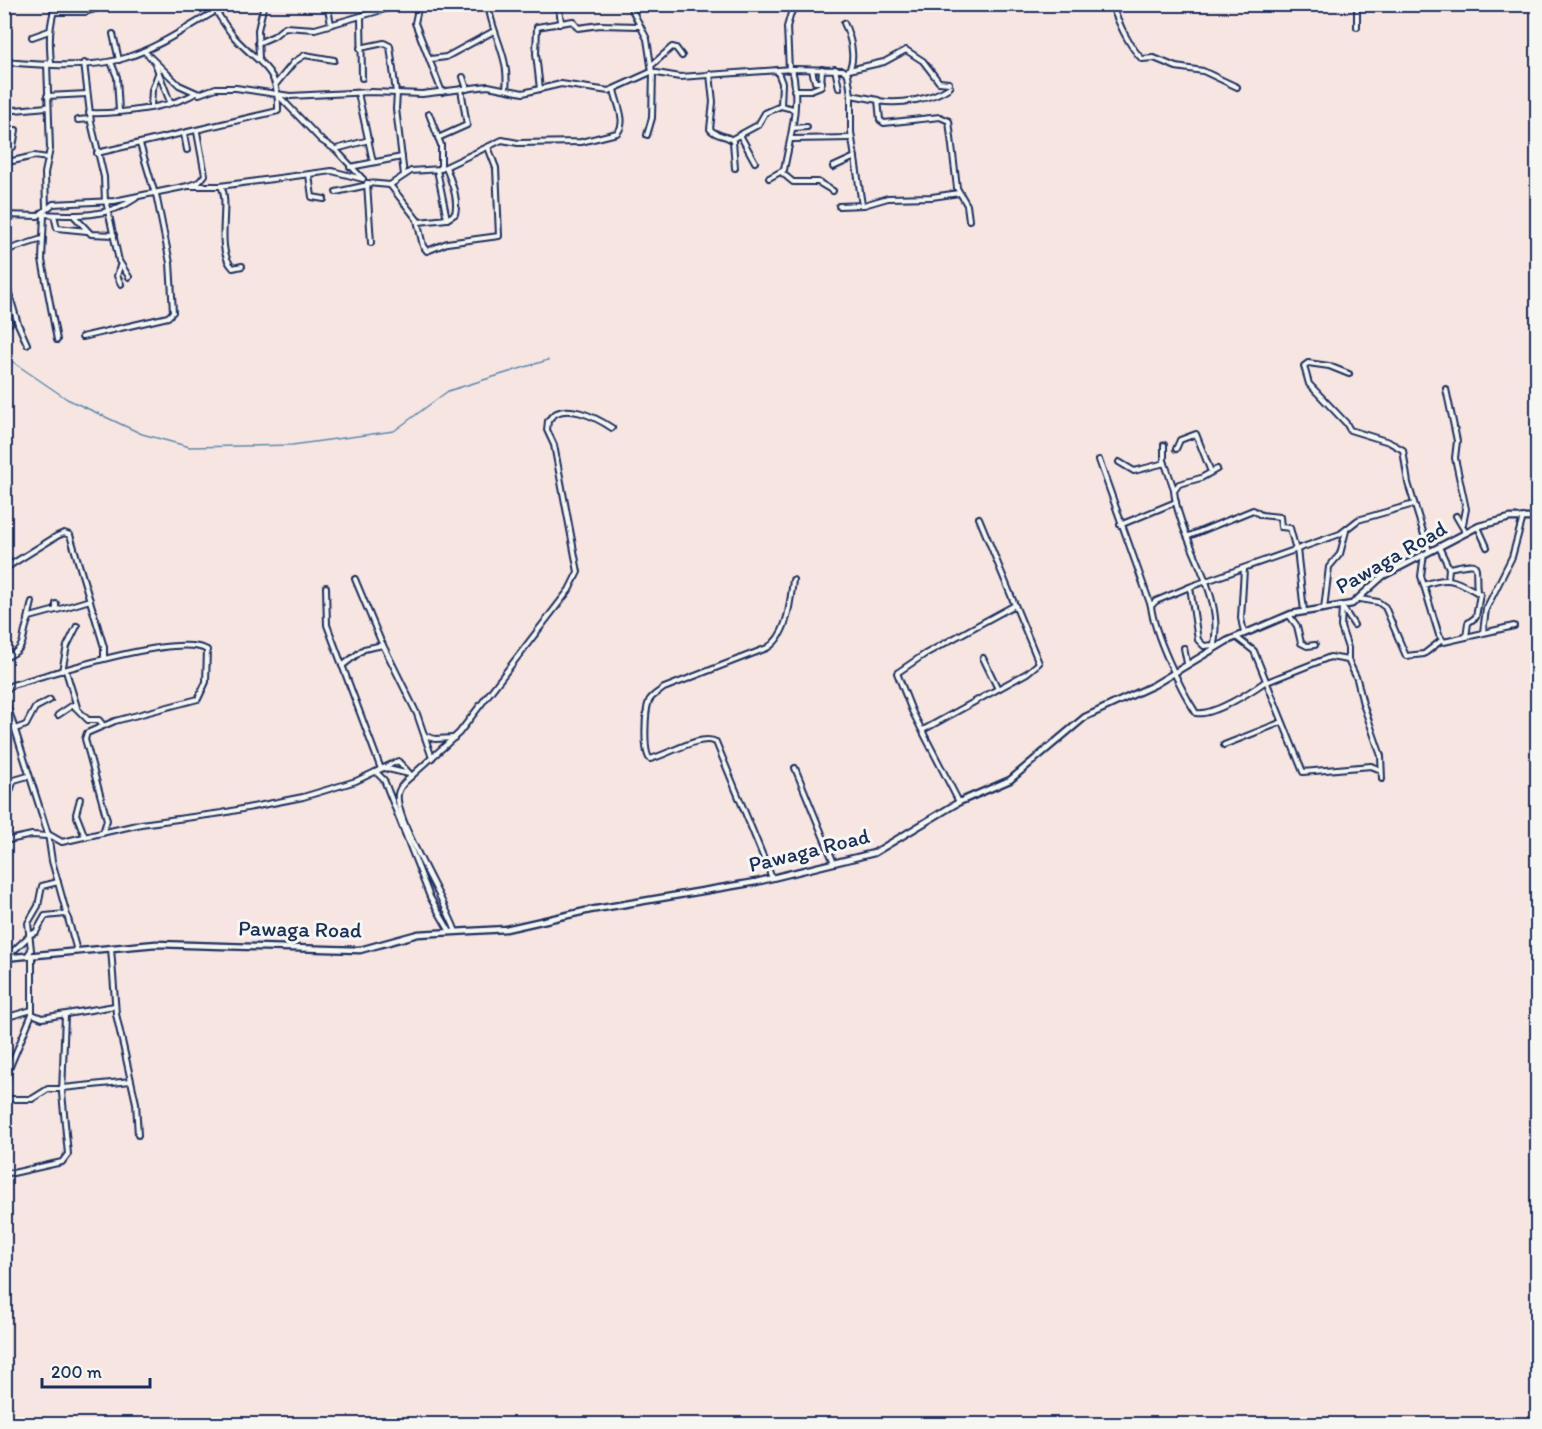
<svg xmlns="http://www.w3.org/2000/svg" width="1542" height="1429" font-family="Itim,sans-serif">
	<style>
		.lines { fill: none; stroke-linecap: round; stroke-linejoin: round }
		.stream { stroke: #5d8ab1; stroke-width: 1.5 }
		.minor-casing { stroke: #1b2f5e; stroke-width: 8 }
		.major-casing { stroke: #1b2f5e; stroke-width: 9 }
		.minor { stroke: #f6f6f2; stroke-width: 4 }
		.major { stroke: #f6f6f2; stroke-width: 4.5 }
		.labels { text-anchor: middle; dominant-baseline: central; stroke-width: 6; stroke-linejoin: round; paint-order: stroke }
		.street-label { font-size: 22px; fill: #1b2f5e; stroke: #f6f6f2 }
	</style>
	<rect width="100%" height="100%" fill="#f7e5e1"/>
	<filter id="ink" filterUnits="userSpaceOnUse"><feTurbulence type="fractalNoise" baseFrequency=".0167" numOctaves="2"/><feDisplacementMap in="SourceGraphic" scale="12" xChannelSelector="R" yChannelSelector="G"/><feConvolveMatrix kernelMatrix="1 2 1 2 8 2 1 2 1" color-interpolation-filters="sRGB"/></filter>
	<g filter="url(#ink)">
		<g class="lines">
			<path class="stream" d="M 4,356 L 67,399 L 142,434 L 190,447 L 292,445 L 394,431 L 448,391 L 548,360"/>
			<g class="minor-casing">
				<g id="minor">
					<path d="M 327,4 L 331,24"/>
					<path d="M 419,4 L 415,23 L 442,92"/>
					<path d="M 478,4 L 481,4"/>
					<path d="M 488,4 C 492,35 510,57 506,89"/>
					<path d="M 558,4 L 561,21"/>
					<path d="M 629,4 L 647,39 L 652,72"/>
					<path d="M 1111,4 C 1119,23 1128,45 1142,59 L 1154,58 L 1176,67 L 1203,71 L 1237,87"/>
					<path d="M 1196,4 L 1199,7"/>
					<path d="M 53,12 L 85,12 L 112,4"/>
					<path d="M 361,17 L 362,78"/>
					<path d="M 844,23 C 850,35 857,60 848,71"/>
					<path d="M 1357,27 L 1357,4"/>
					<path d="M 113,34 L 119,60"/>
					<path d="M 32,37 L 49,31"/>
					<path d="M 258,43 L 274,36 L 285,27 L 315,29 L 403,4"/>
					<path d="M 360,48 L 384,43 L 390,46 L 396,93"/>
					<path d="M 144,51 L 179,85 L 199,94 L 216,88 L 236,88 L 290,96 L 371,92 L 422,94 L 488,86 L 523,93 L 561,84 L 609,91 L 651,72 L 680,77 L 792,69 L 843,70 L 848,74 L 851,95 L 878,100 L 880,120 L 884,123 L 940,117 L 949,121 L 957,188 L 967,205 L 969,220"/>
					<path d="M 431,59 L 446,57 L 494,31"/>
					<path d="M 259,60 L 258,30 L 264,4"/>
					<path d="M 4,62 C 41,65 89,69 125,58 C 161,47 195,22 228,4"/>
					<path d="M 111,62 L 117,77 L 119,111"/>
					<path d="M 51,63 C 49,41 49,25 56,4"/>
					<path d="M 84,63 L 91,122 L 104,177 L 105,201"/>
					<path d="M 155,63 L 170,102"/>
					<path d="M 652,65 L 672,47 L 676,48 L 682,56"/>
					<path d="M 835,69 L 839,88"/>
					<path d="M 777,70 L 782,83 L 781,106 L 793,109"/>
					<path d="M 789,70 L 787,27 L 791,13 L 797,4"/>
					<path d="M 812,70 L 815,82 L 822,82"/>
					<path d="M 849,70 L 884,62 L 906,50 L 923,61 L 939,82 L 949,83"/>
					<path d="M 710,74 L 713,102 L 710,129 C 716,137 726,134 733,141 L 735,168"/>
					<path d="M 463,77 L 467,89"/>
					<path d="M 276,84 L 294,62 L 305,55 L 334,60"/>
					<path d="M 540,89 L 536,54 L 537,27 L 573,21 L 578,28 L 600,25 L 639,26"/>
					<path d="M 794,90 L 811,90 L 821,86 L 822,69"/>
					<path d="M 358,93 L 373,162"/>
					<path d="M 397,93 L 396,109 L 404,175"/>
					<path d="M 278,95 L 321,140 L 336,150 L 362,178"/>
					<path d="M 47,96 L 87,94"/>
					<path d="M 851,96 L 851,132 L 862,205"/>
					<path d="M 879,101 C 899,105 933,99 950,87"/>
					<path d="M 151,106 L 152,90 L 158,74"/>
					<path d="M 4,111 L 47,107"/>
					<path d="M 89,113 C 118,114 169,108 194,94"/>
					<path d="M 429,114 L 441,145 L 441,169"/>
					<path d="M 78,120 L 90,119"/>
					<path d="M 793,128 L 807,127"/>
					<path d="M 184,134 L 187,150"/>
					<path d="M 647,135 L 652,118 L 653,72"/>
					<path d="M 740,135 L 755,162"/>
					<path d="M 438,138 L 467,125 L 461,89"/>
					<path d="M 732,139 L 758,125 L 765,113 L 781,106"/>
					<path d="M 792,139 L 851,138"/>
					<path d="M 140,144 L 155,194"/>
					<path d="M 336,149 L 369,140"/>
					<path d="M 4,150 L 13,147 L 16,130"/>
					<path d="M 97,153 L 278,111 C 279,66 261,67 235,38 C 228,30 222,20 216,11"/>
					<path d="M 4,163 L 34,156 L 48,158"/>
					<path d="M 350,167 L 402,157"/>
					<path d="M 833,167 L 855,157"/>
					<path d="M 437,170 L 447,219"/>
					<path d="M 781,172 L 793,182 L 818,182 L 833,191"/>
					<path d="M 309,175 L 312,197 L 324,199"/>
					<path d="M 769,178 L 784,170 C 790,138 801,102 792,69"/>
					<path d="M 367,183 L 390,185 L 411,171 L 441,169 L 502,140 L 518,143 L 581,142 L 617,133 C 628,122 616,103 614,89"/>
					<path d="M 367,183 L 371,243"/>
					<path d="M 390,185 L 419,222 L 447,219 L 455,214 C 459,198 451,182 446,167"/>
					<path d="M 188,186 L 199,182 L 205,175 L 197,132"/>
					<path d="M 221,186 C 231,203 214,249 233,268 L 242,266"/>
					<path d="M 336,192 L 368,185"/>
					<path d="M 106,201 L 119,261 L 129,277"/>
					<path d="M 839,206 L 864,205 L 888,198 L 932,197 L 959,193"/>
					<path d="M 46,208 L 45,173 L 50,149 L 47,63"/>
					<path d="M 42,214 C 75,216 108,218 136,198"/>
					<path d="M 4,215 L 38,216 L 53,204 L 114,201 L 188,186 L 220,186 L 332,171 L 363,179"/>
					<path d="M 44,215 L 42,260 L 57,340"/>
					<path d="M 54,215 L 57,228 L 87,231"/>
					<path d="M 74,216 L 91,234 L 114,235"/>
					<path d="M 417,220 L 423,246 L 427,251 L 447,243 L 499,236 L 496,168 L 488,147"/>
					<path d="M 4,251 L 42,239"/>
					<path d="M 120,266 L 117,276 L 121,284"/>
					<path d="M 4,276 L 18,324 L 27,344"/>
					<path d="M 4,311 L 10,323 L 4,328"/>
					<path d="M 82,337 L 168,317 L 173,312 L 170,263 L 156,194"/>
					<path d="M 1349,374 L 1329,366 L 1308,363 L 1304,366 L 1309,384 L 1346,423 L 1350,430 L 1389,442 L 1403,450 L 1408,483 L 1429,551"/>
					<path d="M 1446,389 L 1457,441 L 1455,458 L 1466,509 L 1463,524"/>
					<path d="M 1164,445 L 1164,461 L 1174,489"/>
					<path d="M 1176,449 L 1180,440 L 1196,434 L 1211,472"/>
					<path d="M 1099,460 L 1151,606"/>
					<path d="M 1119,462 L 1134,471 L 1165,463"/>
					<path d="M 1456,516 L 1466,533"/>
					<path d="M 1120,525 L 1176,502"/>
					<path d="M 1478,527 L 1487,547"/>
					<path d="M 1189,536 L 1253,510 L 1261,515 L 1280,517 L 1281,527 L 1290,528 L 1296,550"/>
					<path d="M 1439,547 L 1449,568 L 1448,579"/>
					<path d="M 1297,549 L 1304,611"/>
					<path d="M 4,554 L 11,565"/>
					<path d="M 1424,554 L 1421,576 L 1439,635 L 1444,642 L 1514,626"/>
					<path d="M 1449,568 C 1484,561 1474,562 1477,592"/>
					<path d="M 4,569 L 57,536 L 64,533 L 70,535 L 104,647 L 104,659"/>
					<path d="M 1244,569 L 1241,618 L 1244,633"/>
					<path d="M 355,579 L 380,639 L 417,714 L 432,758"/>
					<path d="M 1424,585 C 1451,575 1456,581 1480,594 L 1476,617 L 1468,623 L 1466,637"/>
					<path d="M 326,587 L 327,625 L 381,769"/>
					<path d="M 1190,587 L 1198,640 L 1204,646 L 1214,645"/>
					<path d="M 1360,599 L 1378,602 L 1385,607 L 1406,656 L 1424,654 L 1442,640"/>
					<path d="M 1342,607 L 1341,627 L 1348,648 L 1348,660"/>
					<path d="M 1343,608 L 1354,625"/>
					<path d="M 1324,609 L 1329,567 L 1340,554 L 1346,531"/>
					<path d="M 57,610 L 90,600"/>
					<path d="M 1289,615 L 1297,626 L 1301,643 L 1307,646 L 1315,645"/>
					<path d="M 28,619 L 32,602"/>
					<path d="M 1483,632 L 1486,609 L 1512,557 L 1523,517"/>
					<path d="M 1236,637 L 1254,651 L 1303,772 L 1371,766 L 1381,770"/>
					<path d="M 1184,648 L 1187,663"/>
					<path d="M 1213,649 C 1227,593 1180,544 1174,491 L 1179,484 L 1201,478 L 1217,469"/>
					<path d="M 4,658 C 31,648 19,635 30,617 L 56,610 L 56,604"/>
					<path d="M 983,658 L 998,689"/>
					<path d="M 342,666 L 364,649 L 383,645"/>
					<path d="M 62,671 L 67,646 L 77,626"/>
					<path d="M 66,671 L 77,707"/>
					<path d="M 1266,681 C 1252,691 1214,716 1196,713 C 1181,690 1154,634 1151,606 L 1156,601 L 1192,586 L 1340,534 L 1358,520 L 1414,504"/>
					<path d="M 1267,682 L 1330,657 L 1348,660 L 1357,679 L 1363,704 L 1381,756 L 1382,779"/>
					<path d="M 4,692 L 12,685 C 48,675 178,632 207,650 L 206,682 L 198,699 L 115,721 L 87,733 L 85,739 L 107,820 L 103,833"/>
					<path d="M 4,695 L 48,834 L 52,861 L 77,951"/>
					<path d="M 58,715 L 73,705 L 88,720 L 99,720 L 103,725"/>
					<path d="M 15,729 L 26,725 L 35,708 L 50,700"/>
					<path d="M 923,730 L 1027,673 L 1039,663 L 979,518"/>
					<path d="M 425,736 L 435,739 L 454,738"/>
					<path d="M 1224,745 L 1282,722"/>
					<path d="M 384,768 L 409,774"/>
					<path d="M 795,768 L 834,863"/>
					<path d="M 376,772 L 384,780 L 430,897 L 450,932"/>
					<path d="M 4,783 L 28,776"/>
					<path d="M 80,799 L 76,814 L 85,837"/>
					<path d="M 959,802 L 912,711 L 897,673 L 925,654 L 1015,605"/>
					<path d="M 4,808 L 14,780"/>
					<path d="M 48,834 L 62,842 L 141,824 L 222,813 L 303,797 L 356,781 L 398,761 L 412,776"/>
					<path d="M 4,841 L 32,835 L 47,836"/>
					<path d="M 772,878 L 716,742 C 701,733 666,756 650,759 C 643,752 645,711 649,701 C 652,695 659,692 664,688 L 767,648 C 788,636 790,602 793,580"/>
					<path d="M 456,932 C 446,902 394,819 398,794 C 399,789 401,786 405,782 L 459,733 L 569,590 L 578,572 L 554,445 L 547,430 L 548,421 C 562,399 597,418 612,428"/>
					<path d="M 29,935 L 36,932 L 45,916 L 66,914"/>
					<path d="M 4,944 L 10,953"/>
					<path d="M 111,948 L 116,1014 L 136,1103 L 138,1135"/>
					<path d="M 27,956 L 31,950 L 28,923 L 38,906 L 42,886 L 58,882"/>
					<path d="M 7,957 L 27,938"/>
					<path d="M 32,1014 L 42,1018 L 115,1006"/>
					<path d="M 4,1018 L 32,1010"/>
					<path d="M 63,1088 L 131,1081"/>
					<path d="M 4,1096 L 9,1069 L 32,1014 L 32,957"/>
					<path d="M 4,1099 L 32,1099 L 48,1089 L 63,1089"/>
					<path d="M 4,1172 L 13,1173 L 62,1162 L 68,1154 L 62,1093 L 65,1015"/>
				</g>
			</g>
			<g class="major-casing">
				<path id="major" d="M 4,958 L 156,944 L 360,950 L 418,934 L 506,929 L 590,910 L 756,882 L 874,853 L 959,802 L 1010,780 L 1085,717 L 1154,685 L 1227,641 L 1291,614 L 1352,604 L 1383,576 L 1479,526 L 1510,518 L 1538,518"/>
			</g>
			<use href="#minor" class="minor"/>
			<use href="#major" class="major"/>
		</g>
	</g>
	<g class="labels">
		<g class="street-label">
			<text transform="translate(1391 557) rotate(-30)">Pawaga Road</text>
			<text transform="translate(809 850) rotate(-14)">Pawaga Road</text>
			<text transform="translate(300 929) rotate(1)">Pawaga Road</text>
		</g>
	</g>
	<rect width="1542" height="1429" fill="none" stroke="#f6f6f2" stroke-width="24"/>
	<rect x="12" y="12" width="1518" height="1405" fill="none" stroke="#1b2f5e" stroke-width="2" filter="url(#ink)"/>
	<path d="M42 1378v9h108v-9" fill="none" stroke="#1b2f5e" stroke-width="3"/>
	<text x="51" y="1378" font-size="18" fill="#1b2f5e" stroke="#f6f6f2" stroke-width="4.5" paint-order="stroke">200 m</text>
</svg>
